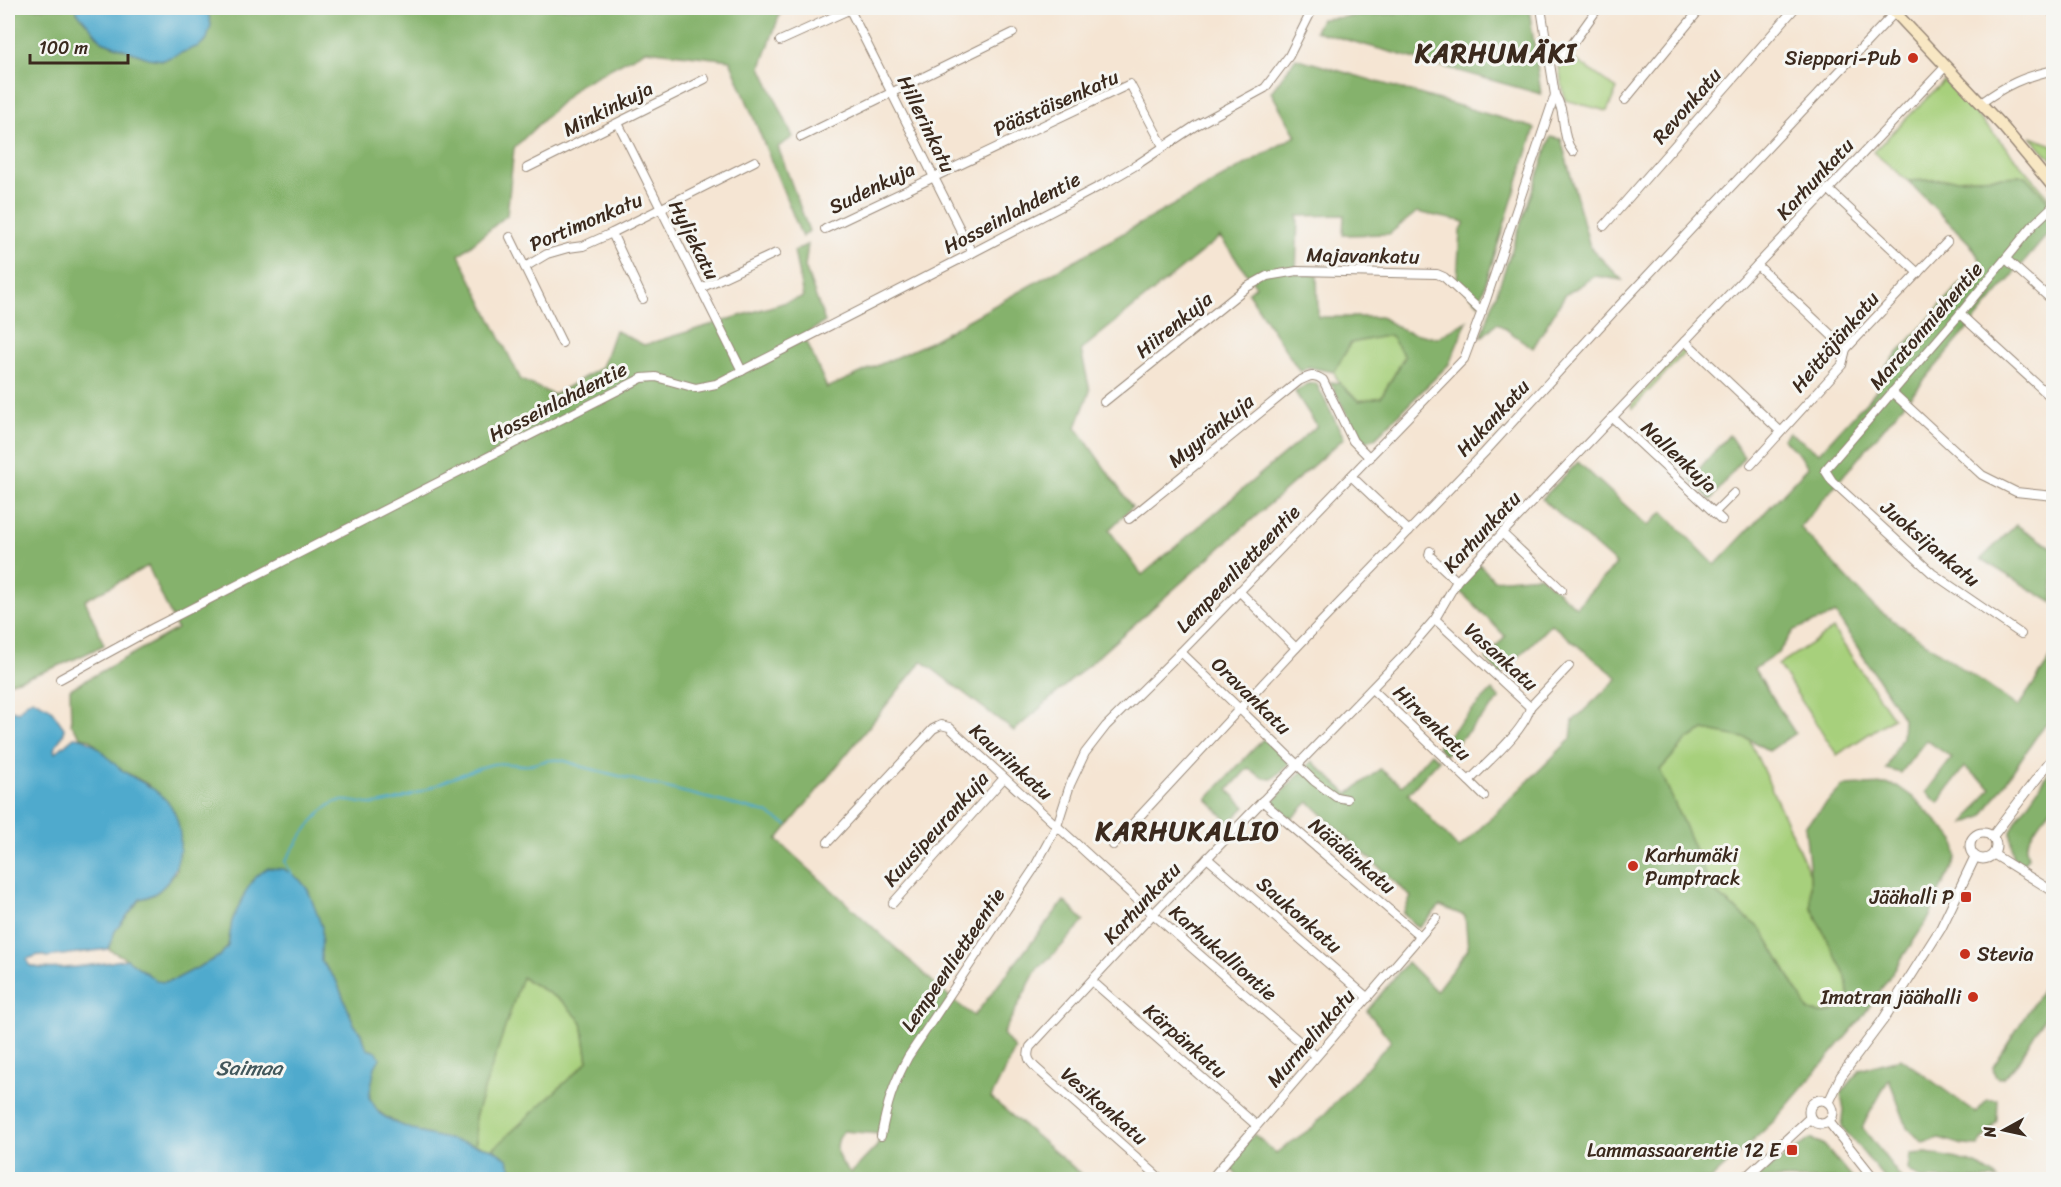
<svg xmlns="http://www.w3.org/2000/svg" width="2061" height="1187" font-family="Sriracha,sans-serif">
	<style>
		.green { fill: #a7d07c; stroke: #717d4d; stroke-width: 1.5 }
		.forest { fill: #85b26c; stroke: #606e45; stroke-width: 1.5; fill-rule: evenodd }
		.water { fill: #50aacd; stroke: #466a76; stroke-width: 1.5 }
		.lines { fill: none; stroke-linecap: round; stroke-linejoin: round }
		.stream { stroke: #50aacd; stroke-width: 2 }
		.minor-casing { stroke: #988878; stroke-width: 10 }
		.tertiary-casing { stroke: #988878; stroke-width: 11 }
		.secondary-casing { stroke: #988878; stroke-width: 13 }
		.minor { stroke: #fff; stroke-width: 8 }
		.tertiary { stroke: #fff; stroke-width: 9 }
		.secondary { stroke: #f8e7c3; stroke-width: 10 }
		.poi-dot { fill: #c8321e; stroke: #f6f6f2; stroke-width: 2 }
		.labels { text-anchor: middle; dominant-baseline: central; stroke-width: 6; stroke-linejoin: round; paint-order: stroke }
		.poi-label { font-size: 20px; fill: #3b2a1e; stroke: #f6f6f2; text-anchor: end }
		.street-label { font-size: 20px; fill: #3b2a1e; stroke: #f6f6f2 }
		.water-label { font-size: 21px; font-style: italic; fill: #42575b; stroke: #f6f6f2 }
		.district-label { font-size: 26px; font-weight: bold; letter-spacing: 1.5px; fill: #3b2a1e; stroke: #f6f6f2 }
	</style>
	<rect width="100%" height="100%" fill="#f6f6f2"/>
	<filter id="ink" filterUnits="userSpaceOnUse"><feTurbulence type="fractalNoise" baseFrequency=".0167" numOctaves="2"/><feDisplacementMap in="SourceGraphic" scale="12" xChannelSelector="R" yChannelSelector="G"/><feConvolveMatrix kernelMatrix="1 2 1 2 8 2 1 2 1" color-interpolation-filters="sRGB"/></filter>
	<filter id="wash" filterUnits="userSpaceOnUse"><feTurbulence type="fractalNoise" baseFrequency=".008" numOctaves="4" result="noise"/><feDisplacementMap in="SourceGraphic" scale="24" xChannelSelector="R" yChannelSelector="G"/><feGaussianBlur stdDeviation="1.35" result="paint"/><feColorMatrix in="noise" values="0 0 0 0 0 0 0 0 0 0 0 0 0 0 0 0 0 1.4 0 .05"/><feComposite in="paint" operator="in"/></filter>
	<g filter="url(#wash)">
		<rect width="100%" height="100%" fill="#f5e5d3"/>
		<g class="green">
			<path d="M 1570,56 L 1617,89 L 1607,111 L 1565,100 L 1559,68 Z"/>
			<path d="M 1944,81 L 1998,138 L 2048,197 L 2047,201 L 2025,176 L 1908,181 L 1873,152 Z"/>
			<path d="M 2031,137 L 2053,145 L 2053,161 Z"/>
			<path d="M 1390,335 L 1405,356 L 1381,397 L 1359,401 L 1339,383 L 1334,372 L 1351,343 Z"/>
			<path d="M 1682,350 L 1687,350 L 1633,408 L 1631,405 L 1635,400 Z"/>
			<path d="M 1833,629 L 1893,718 L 1837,755 L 1778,665 Z"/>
			<path d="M 1704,730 L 1749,739 L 1810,874 L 1811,907 L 1846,977 L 1849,998 C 1835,1013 1829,1016 1809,1011 L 1762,930 L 1719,896 L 1708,880 L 1660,770 L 1688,739 Z"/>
			<path d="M 521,977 L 562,1001 L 582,1022 L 588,1062 L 493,1149 L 476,1145 L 475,1117 Z"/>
		</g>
		<g class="forest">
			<path d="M 8,8 L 76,8 L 77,12 L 102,41 L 148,58 L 163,60 L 199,46 L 211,25 L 207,8 L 782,8 L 761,67 L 793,137 L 778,147 L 809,231 L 802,237 L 730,60 L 646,50 L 579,85 L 514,148 L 507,215 L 459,255 L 521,380 L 554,395 L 602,367 L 615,330 L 644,345 L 803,297 L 794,251 L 808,244 L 805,267 L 825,322 L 804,335 L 827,388 L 926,344 L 1296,136 L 1271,92 L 1296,58 L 1535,128 L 1479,304 L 1457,281 L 1460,232 L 1465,222 L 1417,212 L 1389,234 L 1343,235 L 1344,215 L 1298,216 L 1296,274 L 1317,274 L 1318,317 L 1381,317 L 1404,331 L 1437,338 L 1467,321 L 1449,364 L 1375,438 L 1362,443 L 1330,382 L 1339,383 L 1359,401 L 1381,397 L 1405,357 L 1390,335 L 1351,343 L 1334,372 L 1308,367 L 1300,372 L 1248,293 L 1256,286 L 1220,237 L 1081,350 L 1090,391 L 1076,427 L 1132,507 L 1109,530 L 1142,575 L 1317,426 L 1295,392 L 1307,384 L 1316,383 L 1344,438 L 1014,731 L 922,661 L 777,840 L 954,1001 L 974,1016 L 1064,901 L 1084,921 L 1058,950 L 1037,969 L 1003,1034 L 1015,1049 L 991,1098 L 1087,1179 L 517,1179 L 507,1159 L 493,1149 L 588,1061 L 582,1022 L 562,1001 L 522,977 L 475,1117 L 476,1145 C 449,1141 378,1127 370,1098 C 368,1089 375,1063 377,1052 L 367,1049 L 362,1035 L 354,1024 L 336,980 L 321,961 L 314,908 L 308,890 L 300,880 L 284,869 L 238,909 L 232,921 L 228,946 L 220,956 L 176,979 L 164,982 L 157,981 L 127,959 L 108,949 L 115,931 L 140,899 C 159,896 165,884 177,870 L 149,785 L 118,768 L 90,739 L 81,737 L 71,724 L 70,689 L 177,629 L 148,566 L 85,600 L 104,645 C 72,661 42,674 8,683 ZM 843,1131 L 880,1134 L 877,1146 L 851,1173 C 837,1161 832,1147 843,1131 Z"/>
			<path d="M 1424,8 L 1529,8 L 1541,94 L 1315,31 L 1321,19 L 1422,11 Z"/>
			<path d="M 1551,137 L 1561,139 L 1590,247 L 1622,280 L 1595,276 L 1565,295 L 1533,348 L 1497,323 L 1481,338 Z"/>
			<path d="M 2025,176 L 2053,206 L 2053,228 L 1800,527 L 1874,607 L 2018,707 L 2053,655 L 2053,717 L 2040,731 L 1982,817 L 1964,824 L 1991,788 L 1964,767 L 1938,803 L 1926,792 L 1952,758 L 1926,740 L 1901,773 L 1886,769 L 1902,737 L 1903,718 L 1836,614 L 1794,630 L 1778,653 L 1754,669 L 1795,733 L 1769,751 L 1749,739 L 1704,730 L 1688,739 L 1660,770 L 1708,880 L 1719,896 L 1762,930 L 1809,1011 C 1829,1017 1835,1013 1849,998 L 1846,977 L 1811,907 L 1810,874 L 1805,826 L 1843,786 L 1885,784 L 1897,786 L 1914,798 L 1955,840 L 1957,858 L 1938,894 L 1929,918 L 1861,1019 L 1774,1121 L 1711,1179 L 1241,1180 L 1227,1164 L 1254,1134 L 1276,1153 L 1313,1127 L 1391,1041 L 1367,1011 L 1407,962 L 1436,991 L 1468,949 L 1465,916 L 1440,906 L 1419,928 L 1403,913 L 1411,897 L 1309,802 L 1291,819 L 1272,802 L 1312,761 L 1348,794 L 1380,769 L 1402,786 L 1431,753 L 1439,760 L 1408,794 L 1459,849 L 1571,739 L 1573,721 L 1618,678 L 1551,624 L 1501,675 L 1486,659 L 1505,636 L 1459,590 L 1479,564 L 1494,580 L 1540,576 L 1576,607 L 1616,564 L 1542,499 L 1578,462 L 1648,526 L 1663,512 L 1715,565 L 1808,467 L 1800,455 L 1783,439 L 1789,432 L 1819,453 L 1876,391 L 1878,375 L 1981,261 L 1970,244 L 1908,181 Z"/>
			<path d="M 1729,435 L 1744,457 L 1711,500 L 1690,479 Z"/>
			<path d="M 2016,525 L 2053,548 L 2053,603 L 1981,559 Z"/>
			<path d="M 1492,690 L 1500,699 L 1445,755 L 1437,746 Z"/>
			<path d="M 1263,739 L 1290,763 L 1272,779 L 1263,778 L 1248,768 L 1228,790 L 1245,807 L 1229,823 L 1207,799 Z"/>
			<path d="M 2053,767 L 2053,807 C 2045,813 2028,837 2026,847 C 2026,851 2027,854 2028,857 L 2021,866 L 2013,858 L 2011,832 L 2017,819 Z"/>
			<path d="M 2053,972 L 2053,1003 L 2018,1062 L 2005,1077 L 1998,1078 L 1994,1073 L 1993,1067 Z"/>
			<path d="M 1901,1058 L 1976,1113 L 1987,1100 L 1998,1100 L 1997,1121 L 1978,1146 L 1963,1145 L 1939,1138 L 1923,1143 L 1907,1127 L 1889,1079 L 1862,1127 L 1902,1179 L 1885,1179 L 1842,1127 L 1844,1110 L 1841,1094 L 1860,1070 Z"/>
			<path d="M 1810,1139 L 1823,1144 L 1853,1179 L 1755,1179 Z"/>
			<path d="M 1927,1153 C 1953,1158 1978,1161 1998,1179 L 1921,1179 L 1908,1170 L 1910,1154 Z"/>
		</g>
		<g class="water">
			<path d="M 76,8 L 207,8 L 211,25 L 207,39 L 199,46 L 163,60 L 148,58 L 102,41 L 77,12 Z"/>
			<path d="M 32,699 L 50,708 L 64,728 L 64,733 L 54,749 L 55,753 L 74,737 C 94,738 104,755 118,767 C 133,780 152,784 167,801 C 192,830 181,892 140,899 L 115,931 L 108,949 L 47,957 L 39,955 L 27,959 L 29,965 C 47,974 106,963 127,959 L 157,981 L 164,982 L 176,979 L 220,956 L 228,946 L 232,921 L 246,891 L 255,877 L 268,868 L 284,869 L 300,880 L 308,890 L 322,927 L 321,961 L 336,980 L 354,1024 L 362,1035 L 367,1049 L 377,1052 L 380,1058 L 375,1067 L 369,1097 L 379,1113 L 393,1122 L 425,1134 L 493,1149 L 507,1159 L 517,1179 L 8,1179 L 8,709 L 18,712 L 25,704 Z"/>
		</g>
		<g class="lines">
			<path class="stream" d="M 292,875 L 285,862 C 295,845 314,816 330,805 C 344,795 361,806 375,804 C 417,799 452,774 493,764 C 505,762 517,766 529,765 C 537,764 544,760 552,760 C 563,759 572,763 583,767 L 767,813 L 787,825"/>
		</g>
	</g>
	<g filter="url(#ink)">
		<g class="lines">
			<g class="minor-casing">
				<g id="minor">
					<path d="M 2051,8 L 2053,14"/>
					<path d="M 850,10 L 972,253"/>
					<path d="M 780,41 L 853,8"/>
					<path d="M 1549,58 L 1562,55 L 1568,50 L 1598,8"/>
					<path d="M 1555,95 C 1567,112 1560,136 1573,152"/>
					<path d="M 1625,100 L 1701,8"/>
					<path d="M 1981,103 C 2006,85 2023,77 2054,70"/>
					<path d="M 618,123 L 742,371"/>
					<path d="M 801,137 L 1013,33"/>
					<path d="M 527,168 L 705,79"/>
					<path d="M 1828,189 L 1918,273"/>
					<path d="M 1604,226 L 1795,8"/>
					<path d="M 825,229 L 1130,84 L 1163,146"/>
					<path d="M 612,233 L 643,299"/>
					<path d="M 510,237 L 562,343"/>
					<path d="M 2006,259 L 2054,302"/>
					<path d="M 1757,265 L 1846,349"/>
					<path d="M 525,267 L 547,254 L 568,248 L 583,246 L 612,233 L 755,161"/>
					<path d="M 701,288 L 776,253"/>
					<path d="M 1960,314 L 2054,400"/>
					<path d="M 1685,341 L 1780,431"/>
					<path d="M 1892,392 L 1982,475 L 2016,492 L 2054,496"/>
					<path d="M 1104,402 L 1247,287 L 1267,276 L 1297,271 L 1437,274 L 1444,277 L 1482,312"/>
					<path d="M 1612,417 L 1722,520"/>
					<path d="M 1751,465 L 1842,365 L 1846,349 L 1947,242"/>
					<path d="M 1351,476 L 1409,531"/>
					<path d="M 1714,513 L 1734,493"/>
					<path d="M 1129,519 L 1299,381 C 1309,376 1314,373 1323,380 L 1353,441 L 1370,458"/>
					<path d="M 1502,533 L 1562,590"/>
					<path d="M 1430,551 L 1429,555 L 1457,581"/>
					<path d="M 1239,591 L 1296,648"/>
					<path d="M 1435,619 L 1530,707 L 1569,666"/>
					<path d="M 2021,634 L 1932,573 L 1832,481 L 1825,470 L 1960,314 L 2034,224 L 2054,205"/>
					<path d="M 1181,652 L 1314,781 L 1336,797 L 1347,799"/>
					<path d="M 60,679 L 155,627 L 642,378 L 656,377 L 696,388 L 716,384 L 972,253 L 1102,185 L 1138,164 L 1195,126 L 1265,88 L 1289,56 L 1313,8"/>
					<path d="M 1372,689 L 1469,781 C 1486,763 1526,730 1530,707"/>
					<path d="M 1469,781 L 1484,796"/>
					<path d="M 1262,801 L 1420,936"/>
					<path d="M 828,842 L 933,729 L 941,725 L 949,727 L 1153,914 L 1316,1056"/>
					<path d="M 1113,845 L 1296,648 L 1484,453 L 1617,308 L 1899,8"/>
					<path d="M 1993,854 L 2054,892"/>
					<path d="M 1207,858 L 1368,998"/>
					<path d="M 893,903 L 1004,778"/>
					<path d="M 1092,981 L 1256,1125"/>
					<path d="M 881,1136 C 887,1105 892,1086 908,1057 L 1033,870 L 1057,826 L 1070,785 L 1085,753 L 1106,726 L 1181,652 L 1464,359 L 1486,300 L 1555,95 L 1541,8"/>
					<path d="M 1162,1180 L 1036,1068 C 1029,1061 1026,1057 1030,1047 L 1153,914 L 1404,655 L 1435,619 L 1457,581 L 1946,66"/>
					<path d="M 1210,1180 L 1436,918"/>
				</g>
			</g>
			<g class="tertiary-casing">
				<g id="tertiary">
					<circle cx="1983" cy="846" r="13"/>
					<path d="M 1992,837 L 2054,756"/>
					<circle cx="1821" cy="1112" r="12"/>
					<path d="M 1829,1102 L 1841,1076 L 1883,1020 L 1941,928 L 1975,857"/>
					<path d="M 1829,1122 L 1875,1180"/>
					<path d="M 1743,1180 L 1810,1118"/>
				</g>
			</g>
			<g class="secondary-casing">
				<path id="secondary" d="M 1891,8 L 2004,128 L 2054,188"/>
			</g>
			<use href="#minor" class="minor"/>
			<use href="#tertiary" class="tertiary"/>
			<use href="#secondary" class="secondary"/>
		</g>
	</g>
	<g class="poi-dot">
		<circle cx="1913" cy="58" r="6"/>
		<circle cx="1633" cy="866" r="6"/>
		<rect x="1960" y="891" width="12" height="12" rx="3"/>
		<circle cx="1965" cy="954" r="6"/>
		<circle cx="1973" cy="997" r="6"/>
		<rect x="1786" y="1144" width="12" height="12" rx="3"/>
	</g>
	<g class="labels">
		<g class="poi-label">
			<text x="1901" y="58">Sieppari-Pub</text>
			<text x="1645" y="855" text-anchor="start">Karhumäki<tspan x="1645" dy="23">Pumptrack</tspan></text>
			<text x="1954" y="897">Jäähalli P</text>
			<text x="1977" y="954" text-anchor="start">Stevia</text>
			<text x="1961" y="997">Imatran jäähalli</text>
			<text x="1780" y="1150">Lammassaarentie 12 E</text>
		</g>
		<g class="street-label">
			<text transform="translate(1056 103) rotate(-24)">Päästäisenkatu</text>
			<text transform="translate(1687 106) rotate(-49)">Revonkatu</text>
			<text transform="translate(608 109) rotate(-27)">Minkinkuja</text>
			<text transform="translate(926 124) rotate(64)">Hillerinkatu</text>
			<text transform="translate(1815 179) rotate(-47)">Karhunkatu</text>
			<text transform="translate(872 188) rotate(-26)">Sudenkuja</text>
			<text transform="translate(1012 213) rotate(-28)">Hosseinlahdentie</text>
			<text transform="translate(586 222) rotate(-23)">Portimonkatu</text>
			<text transform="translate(694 240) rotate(63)">Hyljekatu</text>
			<text transform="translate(1363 256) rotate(1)">Majavankatu</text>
			<text transform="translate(1174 325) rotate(-39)">Hiirenkuja</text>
			<text transform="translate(1926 326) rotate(-49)">Maratonmiehentie</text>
			<text transform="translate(1835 342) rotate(-50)">Heittäjänkatu</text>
			<text transform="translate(558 402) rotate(-27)">Hosseinlahdentie</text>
			<text transform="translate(1493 418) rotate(-47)">Hukankatu</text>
			<text transform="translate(1211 431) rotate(-39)">Myyränkuja</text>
			<text transform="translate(1679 457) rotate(43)">Nallenkuja</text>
			<text transform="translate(1482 532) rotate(-47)">Karhunkatu</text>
			<text transform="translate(1930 544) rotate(40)">Juoksijankatu</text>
			<text transform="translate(1238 569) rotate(-46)">Lempeenlietteentie</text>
			<text transform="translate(1501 657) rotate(42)">Vasankatu</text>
			<text transform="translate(1251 696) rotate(44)">Oravankatu</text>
			<text transform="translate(1432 723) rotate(44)">Hirvenkatu</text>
			<text transform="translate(1011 762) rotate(42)">Kauriinkatu</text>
			<text transform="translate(936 829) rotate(-48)">Kuusipeurankuja</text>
			<text transform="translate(1352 856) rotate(40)">Näädänkatu</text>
			<text transform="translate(1142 903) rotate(-47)">Karhunkatu</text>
			<text transform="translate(1299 915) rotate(41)">Saukonkatu</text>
			<text transform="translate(1223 953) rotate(41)">Karhukalliontie</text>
			<text transform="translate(953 960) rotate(-56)">Lempeenlietteentie</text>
			<text transform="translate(1311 1038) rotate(-49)">Murmelinkatu</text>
			<text transform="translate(1185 1041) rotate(41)">Kärpänkatu</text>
			<text transform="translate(1104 1106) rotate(41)">Vesikonkatu</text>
		</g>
		<g class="water-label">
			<text x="249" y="1068">Saimaa</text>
		</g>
		<g class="district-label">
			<text x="1496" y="53">KARHUMÄKI</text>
			<text x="1188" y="831">KARHUKALLIO</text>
		</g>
	</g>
	<rect width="2061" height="1187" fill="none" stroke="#f6f6f2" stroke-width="30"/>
	<g transform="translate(2004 1130) rotate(262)" stroke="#f6f6f2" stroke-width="4.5" paint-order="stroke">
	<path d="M0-4.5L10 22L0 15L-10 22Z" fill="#3b2a1e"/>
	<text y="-9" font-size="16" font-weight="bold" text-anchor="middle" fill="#3b2a1e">N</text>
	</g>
	<path d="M30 54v9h98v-9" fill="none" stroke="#3b2a1e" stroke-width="3"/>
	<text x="39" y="54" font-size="18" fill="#3b2a1e" stroke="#f6f6f2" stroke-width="4.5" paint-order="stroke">100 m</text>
</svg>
